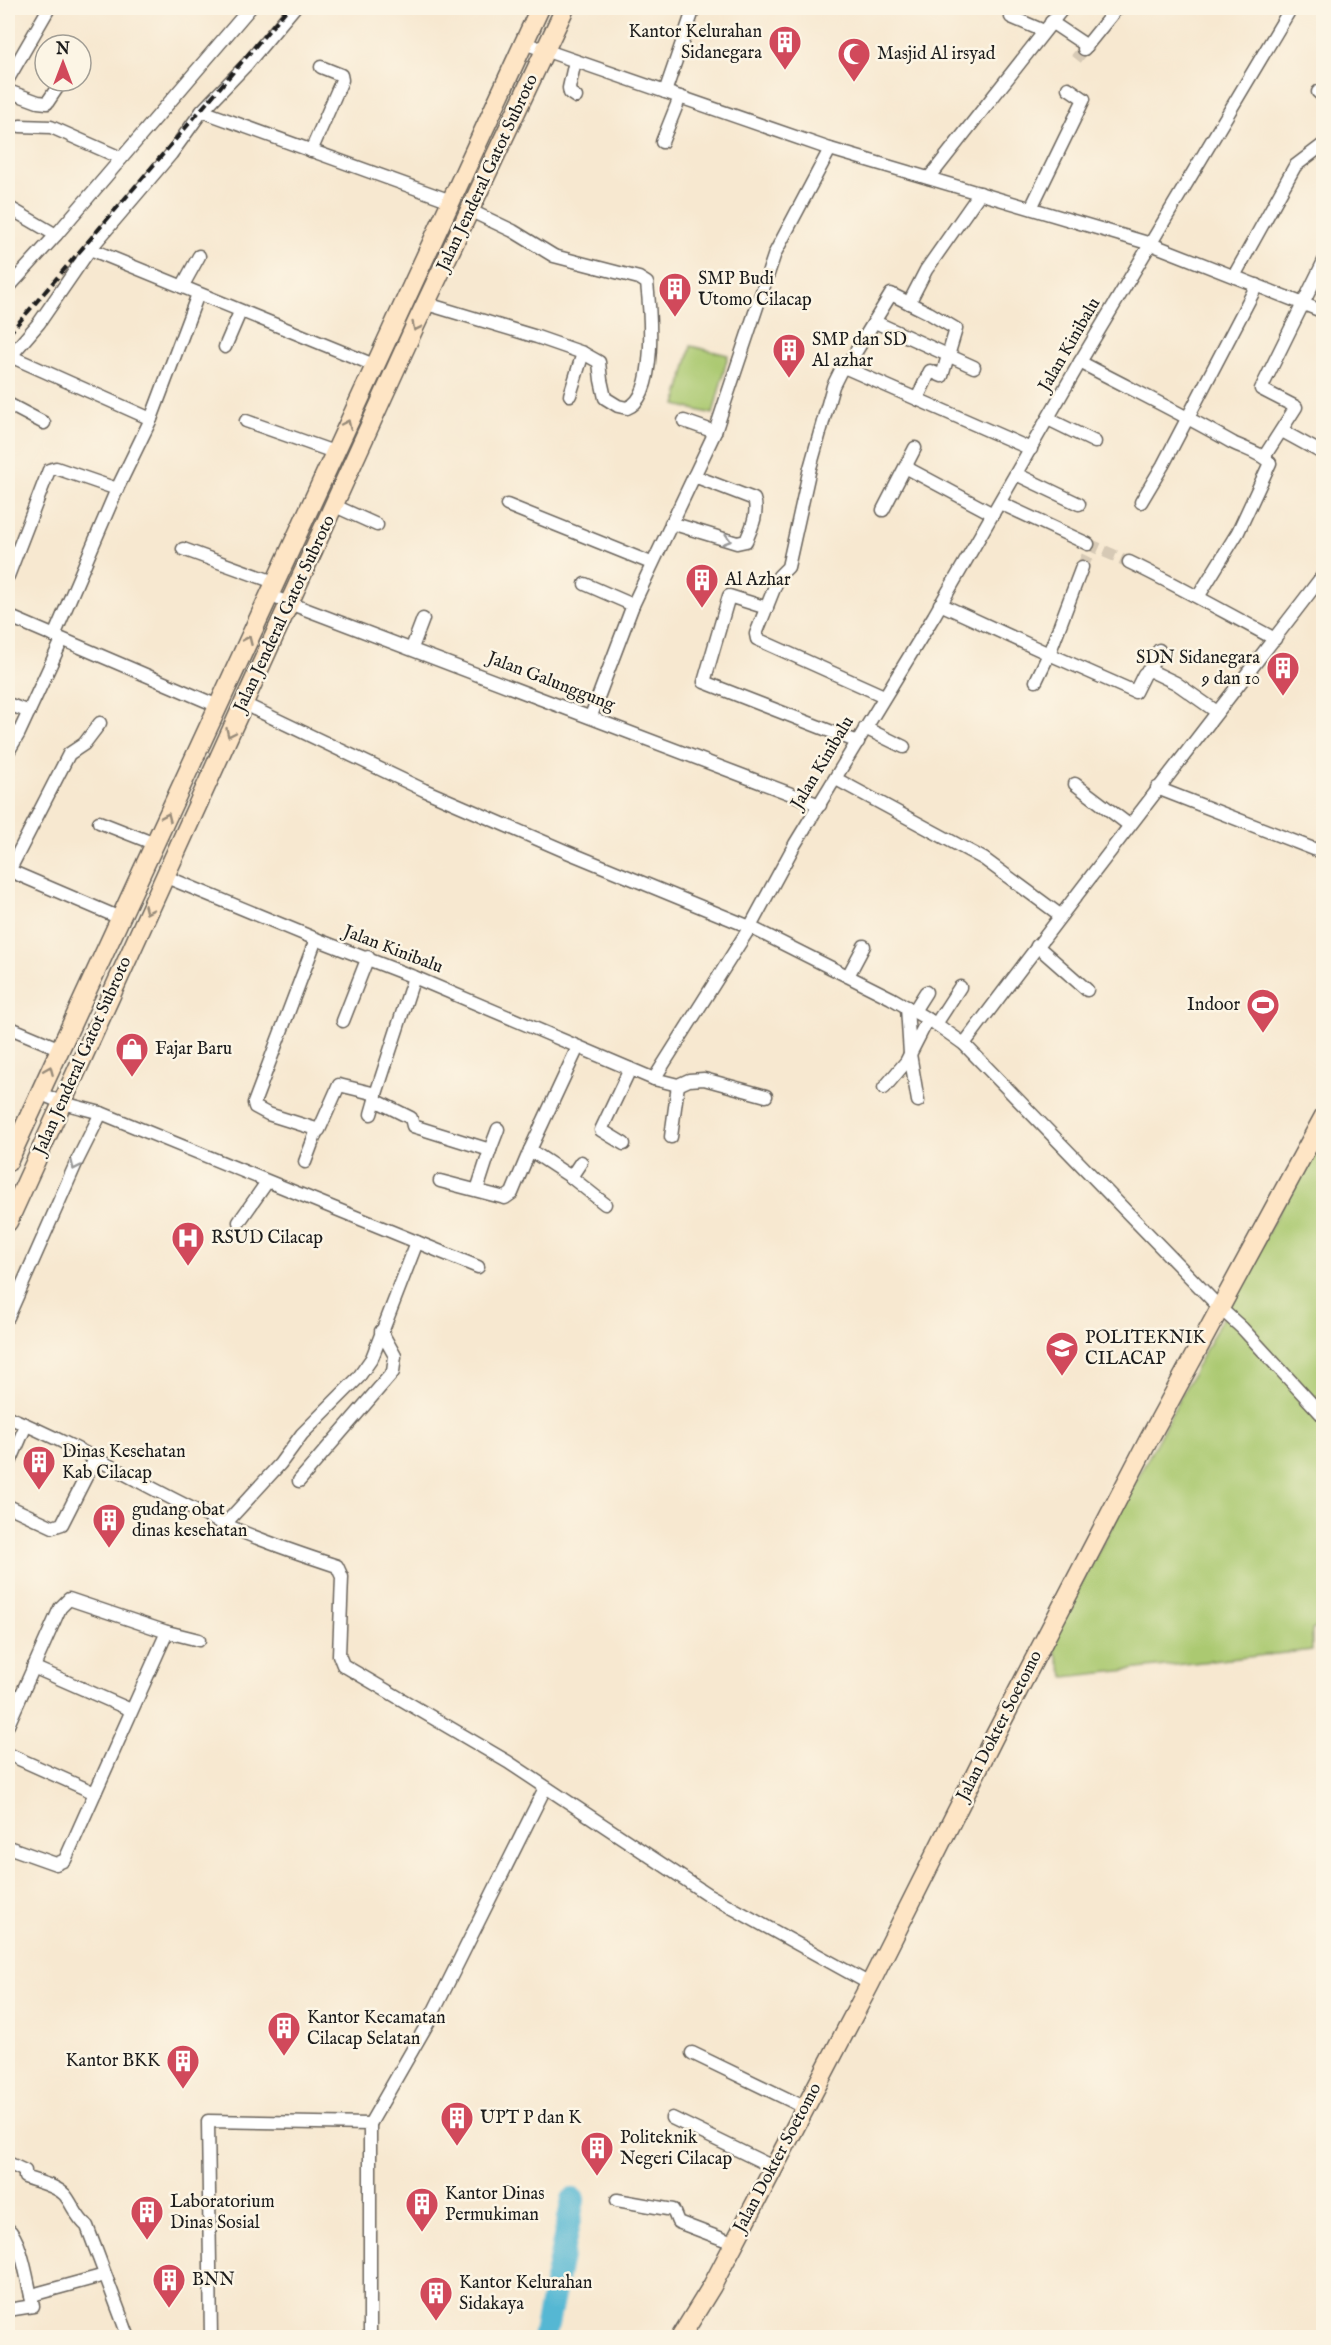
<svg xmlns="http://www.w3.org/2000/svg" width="1331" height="2345" font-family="'IM FELL English',serif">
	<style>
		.park { fill: #abc971; stroke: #647246; stroke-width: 1.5 }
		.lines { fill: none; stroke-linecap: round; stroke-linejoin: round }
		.river { stroke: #55b7d3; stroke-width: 24 }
		.street-tunnel { stroke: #d6c9b5; stroke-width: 12; stroke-dasharray: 12 6; stroke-linecap: butt }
		.street-casing { stroke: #69635b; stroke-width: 15 }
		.secondary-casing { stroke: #69635b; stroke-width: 21 }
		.street { stroke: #fff; stroke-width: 12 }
		.secondary { stroke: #fee5c5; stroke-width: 18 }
		.rail { stroke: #1c1c1c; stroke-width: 4; stroke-dasharray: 9 4.5; stroke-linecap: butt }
		.oneway { stroke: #988b79 }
		.oneway2 { stroke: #999 }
		.labels { text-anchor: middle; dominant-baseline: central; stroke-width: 5; stroke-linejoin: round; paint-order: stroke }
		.poi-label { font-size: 18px; fill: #1c1c1c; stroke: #fcf5e5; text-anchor: start }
		.street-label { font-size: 18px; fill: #1c1c1c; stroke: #fcf5e5 }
	</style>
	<rect width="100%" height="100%" fill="#fcf5e5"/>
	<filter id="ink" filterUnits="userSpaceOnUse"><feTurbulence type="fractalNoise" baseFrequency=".0167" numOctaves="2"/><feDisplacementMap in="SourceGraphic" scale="12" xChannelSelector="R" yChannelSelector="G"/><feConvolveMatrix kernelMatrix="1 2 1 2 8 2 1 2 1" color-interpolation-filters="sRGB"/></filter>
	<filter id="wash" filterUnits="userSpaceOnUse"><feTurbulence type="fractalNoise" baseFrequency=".008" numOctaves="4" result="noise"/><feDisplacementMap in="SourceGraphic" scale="24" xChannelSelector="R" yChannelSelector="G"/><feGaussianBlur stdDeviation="1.35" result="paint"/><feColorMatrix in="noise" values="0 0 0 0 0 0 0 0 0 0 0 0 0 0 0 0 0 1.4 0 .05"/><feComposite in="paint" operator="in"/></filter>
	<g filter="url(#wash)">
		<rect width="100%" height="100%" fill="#f7e8d0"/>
		<g class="park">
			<path d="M 691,346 L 728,355 L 713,414 L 676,405 Z"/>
			<path d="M 1323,1128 L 1324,1624 L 1312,1630 L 1312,1650 L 1065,1677 L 1051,1641 Z"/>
		</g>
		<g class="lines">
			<path class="river" d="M 544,2338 L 573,2200"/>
		</g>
	</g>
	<g filter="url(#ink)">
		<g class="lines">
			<g class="street-tunnel">
				<path d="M 1076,59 L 1084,49"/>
				<path d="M 1088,544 L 1129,562"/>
				<path d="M 1082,567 L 1092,546"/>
			</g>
			<g class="street-casing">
				<g id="street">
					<path d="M 1011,17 L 1044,31"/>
					<path d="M 1051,22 L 1087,46"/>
					<path d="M 524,43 L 830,149 L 1151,244 L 1324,312"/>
					<path d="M 1084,49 L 1117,8"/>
					<path d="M 575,61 L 569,88 L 570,93 L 576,97"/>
					<path d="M 8,79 L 49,8"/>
					<path d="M 8,91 L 38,102 L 47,103 L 57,88"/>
					<path d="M 665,92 L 694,8"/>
					<path d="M 1318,92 L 1324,97"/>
					<path d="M 202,111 L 451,201"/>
					<path d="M 20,126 L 51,127 L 121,158"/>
					<path d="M 662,142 L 680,97"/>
					<path d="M 311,151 L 342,80 L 341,75 L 321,67"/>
					<path d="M 929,178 L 1063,8"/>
					<path d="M 8,207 L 56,235"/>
					<path d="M 1031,208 L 1084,99 L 1068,88"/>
					<path d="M 90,249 L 374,365"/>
					<path d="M 1234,276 L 1295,166 L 1324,144"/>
					<path d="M 182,287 L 199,256"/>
					<path d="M 8,288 L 56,235 L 250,8"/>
					<path d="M 909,303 L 926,270 L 980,193"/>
					<path d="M 427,304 L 537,337 L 583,353 L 599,362 L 601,380 L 605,398 L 618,406 L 627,408 C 658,397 650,310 647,283 L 639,278 L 554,256 L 513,231 L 469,210"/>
					<path d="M 875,322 L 974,367"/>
					<path d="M 225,347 L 240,312"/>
					<path d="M 10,356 L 151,419"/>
					<path d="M 8,359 L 39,323 L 90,249 L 171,154 L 202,111 L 247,64 L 294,8"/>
					<path d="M 1080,362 C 1131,389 1183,414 1233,443 C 1245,449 1261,453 1270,463 L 1238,532 L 1198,597"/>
					<path d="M 846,368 L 1031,449"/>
					<path d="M 570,395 L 583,353"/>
					<path d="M 8,404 L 44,423"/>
					<path d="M 1048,419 L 1095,442"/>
					<path d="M 246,421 L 334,452"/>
					<path d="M 684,421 L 715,432"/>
					<path d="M 1282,431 L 1324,454"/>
					<path d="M 1264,457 L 1296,407 L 1261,389 L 1324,261"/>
					<path d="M 907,468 L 993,514"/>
					<path d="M 1016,474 L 1079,504"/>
					<path d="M 1141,502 L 1163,465 L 1257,285"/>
					<path d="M 1000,503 L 1088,544"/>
					<path d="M 507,505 L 651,563"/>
					<path d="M 335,506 L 377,525"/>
					<path d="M 883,510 L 915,448"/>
					<path d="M 671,523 L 737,543 L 746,541 C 751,529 759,513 754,499 L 694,476"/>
					<path d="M 183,549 L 274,582"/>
					<path d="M 1129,562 C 1179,586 1226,613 1275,639"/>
					<path d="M 8,576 L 49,470 L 56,468 L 117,489"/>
					<path d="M 585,584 L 633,605"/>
					<path d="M 268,595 L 820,805"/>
					<path d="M 940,604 L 1049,654 L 1082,567"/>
					<path d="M 767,608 L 729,596 L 704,682 L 858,742"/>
					<path d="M 8,616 L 218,706"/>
					<path d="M 54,636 L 117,489 L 151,419 L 198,294"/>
					<path d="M 412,648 L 423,619"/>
					<path d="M 1149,670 L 1159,650"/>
					<path d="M 1036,681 L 1049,654 L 1135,692 L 1144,674 L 1149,670 L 1176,683 L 1217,712"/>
					<path d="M 884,696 L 757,639 L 756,634 L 779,576 L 788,567 L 810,468 L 833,386 L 841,370 L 846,368 L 891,294 L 929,313 L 956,329 L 942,376 L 930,371 L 917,399"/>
					<path d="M 8,704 L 29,712"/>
					<path d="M 244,704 L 424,790 L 565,851 L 750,927 L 891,998 L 936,1024 L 964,1044 L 1220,1308 L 1242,1328 L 1324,1417"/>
					<path d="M 591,716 L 633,605 L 715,432 L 775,253 L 830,149"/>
					<path d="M 865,728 L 904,747"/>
					<path d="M 8,752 L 18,735 L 62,640"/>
					<path d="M 836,779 L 984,859 L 1060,915"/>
					<path d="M 1075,784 L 1129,825"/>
					<path d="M 1157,788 L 1324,853"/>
					<path d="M 99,822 L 155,844"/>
					<path d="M 8,870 L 120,918"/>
					<path d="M 9,871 L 69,754 L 84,744 L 100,723"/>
					<path d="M 164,876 L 316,939 L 414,977 L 654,1079 L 750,927 L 795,844 L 934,616 L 1080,362 L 1291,8"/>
					<path d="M 316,939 L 254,1103 L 255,1107 L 268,1114 L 319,1130 L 339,1085 L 376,1094 L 375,1100 L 411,1118 L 413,1126 L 490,1150 L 477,1190"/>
					<path d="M 1037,946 L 1087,990"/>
					<path d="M 848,976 L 864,946"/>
					<path d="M 907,1007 L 910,1054 L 918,1101"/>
					<path d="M 914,1011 L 926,992"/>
					<path d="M 343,1021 L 368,957"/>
					<path d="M 936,1024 L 960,987"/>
					<path d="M 8,1027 L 58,1048"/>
					<path d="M 964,1044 C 1082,886 1204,730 1324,574"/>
					<path d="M 654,1079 L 678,1085 L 689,1080 L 704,1079 L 766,1096"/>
					<path d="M 884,1088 L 906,1062 L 928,1019"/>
					<path d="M 39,1093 L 63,1103 L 101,1113 L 478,1267"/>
					<path d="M 376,1094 L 414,977"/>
					<path d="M 371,1114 L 375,1100"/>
					<path d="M 671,1137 L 678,1085"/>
					<path d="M 624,1144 L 601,1130 L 630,1069"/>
					<path d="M 490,1150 L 498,1129"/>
					<path d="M 530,1150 L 578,1047"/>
					<path d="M 305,1162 L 317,1130"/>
					<path d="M 571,1177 L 581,1162"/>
					<path d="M 440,1181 L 505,1198 L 512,1193 L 530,1150 L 571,1177 L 605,1204"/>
					<path d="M 239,1222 L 267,1182"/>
					<path d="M 8,1317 L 77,1161 L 101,1113"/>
					<path d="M 8,1417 C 83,1448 152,1491 226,1525 C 262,1541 300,1554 337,1566 L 342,1577 L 339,1655 L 343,1665 L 508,1762 L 707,1894 L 870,1984"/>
					<path d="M 8,1467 L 26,1425"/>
					<path d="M 299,1481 L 393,1372 L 395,1356 L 381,1331"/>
					<path d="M 8,1506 L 53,1527 L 62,1524 L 96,1457"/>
					<path d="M 225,1524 L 280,1464 L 302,1434 L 358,1378 L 372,1358 L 417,1242"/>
					<path d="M 33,1667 L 131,1710"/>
					<path d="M 8,1725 L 60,1608 L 69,1599 L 167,1632 L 199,1640"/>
					<path d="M 8,1754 L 95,1793"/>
					<path d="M 8,1847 L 56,1864 L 65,1860 L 167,1632"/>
					<path d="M 692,2053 L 804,2107"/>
					<path d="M 672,2118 L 773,2167"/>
					<path d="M 370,2124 L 429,2021 L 545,1788"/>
					<path d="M 8,2163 L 25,2171 L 25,2177 C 37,2182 56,2185 65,2195 C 73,2205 76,2217 87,2226 L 129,2338"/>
					<path d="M 617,2200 L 673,2210 L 678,2222 L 733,2243"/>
					<path d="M 8,2229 C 21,2239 27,2279 31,2296"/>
					<path d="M 8,2310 L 33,2306 L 31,2296 L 39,2293 L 105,2275"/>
					<path d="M 211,2338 L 208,2121 L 370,2124 L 370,2338"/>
				</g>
			</g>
			<g class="secondary-casing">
				<g id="secondary">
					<path d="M 8,1162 L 540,8"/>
					<path d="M 8,1222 L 416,324 L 565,8"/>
					<path d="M 680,2338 L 712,2286 L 870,1984 L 995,1735 L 1148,1441 L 1324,1116"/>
				</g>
			</g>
			<use href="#street" class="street"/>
			<use href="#secondary" class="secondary"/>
			<path class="rail" d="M 8,335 L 288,8"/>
		</g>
		<defs><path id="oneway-chevron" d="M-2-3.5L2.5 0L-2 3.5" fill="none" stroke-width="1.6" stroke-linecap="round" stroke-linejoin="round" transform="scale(1.5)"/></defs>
		<g class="oneway">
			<use href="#oneway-chevron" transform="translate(416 327) rotate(116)"/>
			<use href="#oneway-chevron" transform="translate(347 424) rotate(-65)"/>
			<use href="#oneway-chevron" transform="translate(248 640) rotate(-66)"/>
			<use href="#oneway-chevron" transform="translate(230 733) rotate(115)"/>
			<use href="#oneway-chevron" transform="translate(167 817) rotate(-66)"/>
			<use href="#oneway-chevron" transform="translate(148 910) rotate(114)"/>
			<use href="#oneway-chevron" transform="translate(49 1070) rotate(-67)"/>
		</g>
		<g class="oneway2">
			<use href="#oneway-chevron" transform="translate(727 540) rotate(16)"/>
			<use href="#oneway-chevron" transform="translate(75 1166) rotate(115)"/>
		</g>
	</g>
	<defs>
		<g id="building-pin" transform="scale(1.725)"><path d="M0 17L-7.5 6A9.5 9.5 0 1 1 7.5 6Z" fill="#d1495b" stroke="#fcf5e5"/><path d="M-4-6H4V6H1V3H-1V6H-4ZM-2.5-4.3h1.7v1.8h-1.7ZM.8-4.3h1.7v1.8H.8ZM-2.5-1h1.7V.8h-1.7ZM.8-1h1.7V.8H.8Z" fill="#fff"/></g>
		<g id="mosque-pin" transform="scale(1.725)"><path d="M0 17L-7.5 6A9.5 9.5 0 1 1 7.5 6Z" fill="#d1495b" stroke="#fcf5e5"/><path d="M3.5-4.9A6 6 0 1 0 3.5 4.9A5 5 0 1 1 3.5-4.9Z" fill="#fff"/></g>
		<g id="stadium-pin" transform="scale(1.725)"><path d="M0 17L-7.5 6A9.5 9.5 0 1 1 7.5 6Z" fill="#d1495b" stroke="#fcf5e5"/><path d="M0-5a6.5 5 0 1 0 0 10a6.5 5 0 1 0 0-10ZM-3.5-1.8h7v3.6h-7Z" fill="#fff"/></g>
		<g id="shop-pin" transform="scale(1.725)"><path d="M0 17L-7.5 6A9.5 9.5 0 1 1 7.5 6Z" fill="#d1495b" stroke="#fcf5e5"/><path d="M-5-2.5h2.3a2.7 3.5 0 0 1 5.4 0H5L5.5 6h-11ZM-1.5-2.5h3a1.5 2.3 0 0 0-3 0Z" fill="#fff"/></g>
		<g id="hospital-pin" transform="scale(1.725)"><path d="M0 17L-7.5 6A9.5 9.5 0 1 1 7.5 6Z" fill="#d1495b" stroke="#fcf5e5"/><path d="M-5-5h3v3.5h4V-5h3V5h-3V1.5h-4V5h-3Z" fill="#fff"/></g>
		<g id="school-pin" transform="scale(1.725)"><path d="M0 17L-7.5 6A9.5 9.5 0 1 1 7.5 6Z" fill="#d1495b" stroke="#fcf5e5"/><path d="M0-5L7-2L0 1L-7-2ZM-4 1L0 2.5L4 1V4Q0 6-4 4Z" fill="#fff"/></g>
	</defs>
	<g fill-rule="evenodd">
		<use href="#building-pin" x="785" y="42"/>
		<use href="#mosque-pin" x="854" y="54"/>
		<use href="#building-pin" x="675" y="289"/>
		<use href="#building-pin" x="789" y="350"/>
		<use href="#building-pin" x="702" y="580"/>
		<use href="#building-pin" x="1283" y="668"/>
		<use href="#stadium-pin" x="1263" y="1005"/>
		<use href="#shop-pin" x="132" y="1049"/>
		<use href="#hospital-pin" x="188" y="1238"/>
		<use href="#school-pin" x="1062" y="1348"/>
		<use href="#building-pin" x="39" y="1462"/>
		<use href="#building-pin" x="109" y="1520"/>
		<use href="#building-pin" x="284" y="2028"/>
		<use href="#building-pin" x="183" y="2061"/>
		<use href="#building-pin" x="457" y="2118"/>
		<use href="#building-pin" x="597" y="2148"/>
		<use href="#building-pin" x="422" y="2204"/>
		<use href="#building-pin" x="147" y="2212"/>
		<use href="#building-pin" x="169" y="2280"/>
		<use href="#building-pin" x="436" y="2293"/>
	</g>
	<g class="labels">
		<g class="poi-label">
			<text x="762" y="32" text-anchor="end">Kantor Kelurahan<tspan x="762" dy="21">Sidanegara</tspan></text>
			<text x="877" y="54">Masjid Al irsyad</text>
			<text x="698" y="279">SMP Budi<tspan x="698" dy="21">Utomo Cilacap</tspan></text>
			<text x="812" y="340">SMP dan SD<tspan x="812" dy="21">Al azhar</tspan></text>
			<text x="725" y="580">Al Azhar</text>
			<text x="1260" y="658" text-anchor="end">SDN Sidanegara<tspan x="1260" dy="21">9 dan 10</tspan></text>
			<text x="1240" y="1005" text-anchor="end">Indoor</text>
			<text x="155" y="1049">Fajar Baru</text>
			<text x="211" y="1238">RSUD Cilacap</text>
			<text x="1085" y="1338">POLITEKNIK<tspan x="1085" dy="21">CILACAP</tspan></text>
			<text x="62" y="1452">Dinas Kesehatan<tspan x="62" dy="21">Kab Cilacap</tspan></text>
			<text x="132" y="1510">gudang obat<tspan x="132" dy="21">dinas kesehatan</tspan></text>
			<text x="307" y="2018">Kantor Kecamatan<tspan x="307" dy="21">Cilacap Selatan</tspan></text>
			<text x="160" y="2061" text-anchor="end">Kantor BKK</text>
			<text x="480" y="2118">UPT P dan K</text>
			<text x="620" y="2138">Politeknik<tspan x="620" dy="21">Negeri Cilacap</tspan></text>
			<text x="445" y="2194">Kantor Dinas<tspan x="445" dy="21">Permukiman</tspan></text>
			<text x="170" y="2202">Laboratorium<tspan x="170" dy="21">Dinas Sosial</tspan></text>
			<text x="192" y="2280">BNN</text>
			<text x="459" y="2283">Kantor Kelurahan<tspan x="459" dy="21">Sidakaya</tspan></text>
		</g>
		<g class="street-label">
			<text transform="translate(488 173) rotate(-65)">Jalan Jenderal Gatot Subroto</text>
			<text transform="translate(1070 345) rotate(-60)">Jalan Kinibalu</text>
			<text transform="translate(285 614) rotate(-65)">Jalan Jenderal Gatot Subroto</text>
			<text transform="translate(551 682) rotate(21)">Jalan Galunggung</text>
			<text transform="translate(823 763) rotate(-59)">Jalan Kinibalu</text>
			<text transform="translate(393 950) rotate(21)">Jalan Kinibalu</text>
			<text transform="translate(83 1056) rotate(-66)">Jalan Jenderal Gatot Subroto</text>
			<text transform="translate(1000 1726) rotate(-63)">Jalan Dokter Soetomo</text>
			<text transform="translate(778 2158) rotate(-62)">Jalan Dokter Soetomo</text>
		</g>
	</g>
	<rect width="1331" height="2345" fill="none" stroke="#fcf5e5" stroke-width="30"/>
	<g transform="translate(63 63)"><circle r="28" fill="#fcf5e5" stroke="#a29e95" stroke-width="1.5"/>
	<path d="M0-4.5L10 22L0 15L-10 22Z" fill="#d1495b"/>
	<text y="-9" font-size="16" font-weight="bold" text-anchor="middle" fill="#1c1c1c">N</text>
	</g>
</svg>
